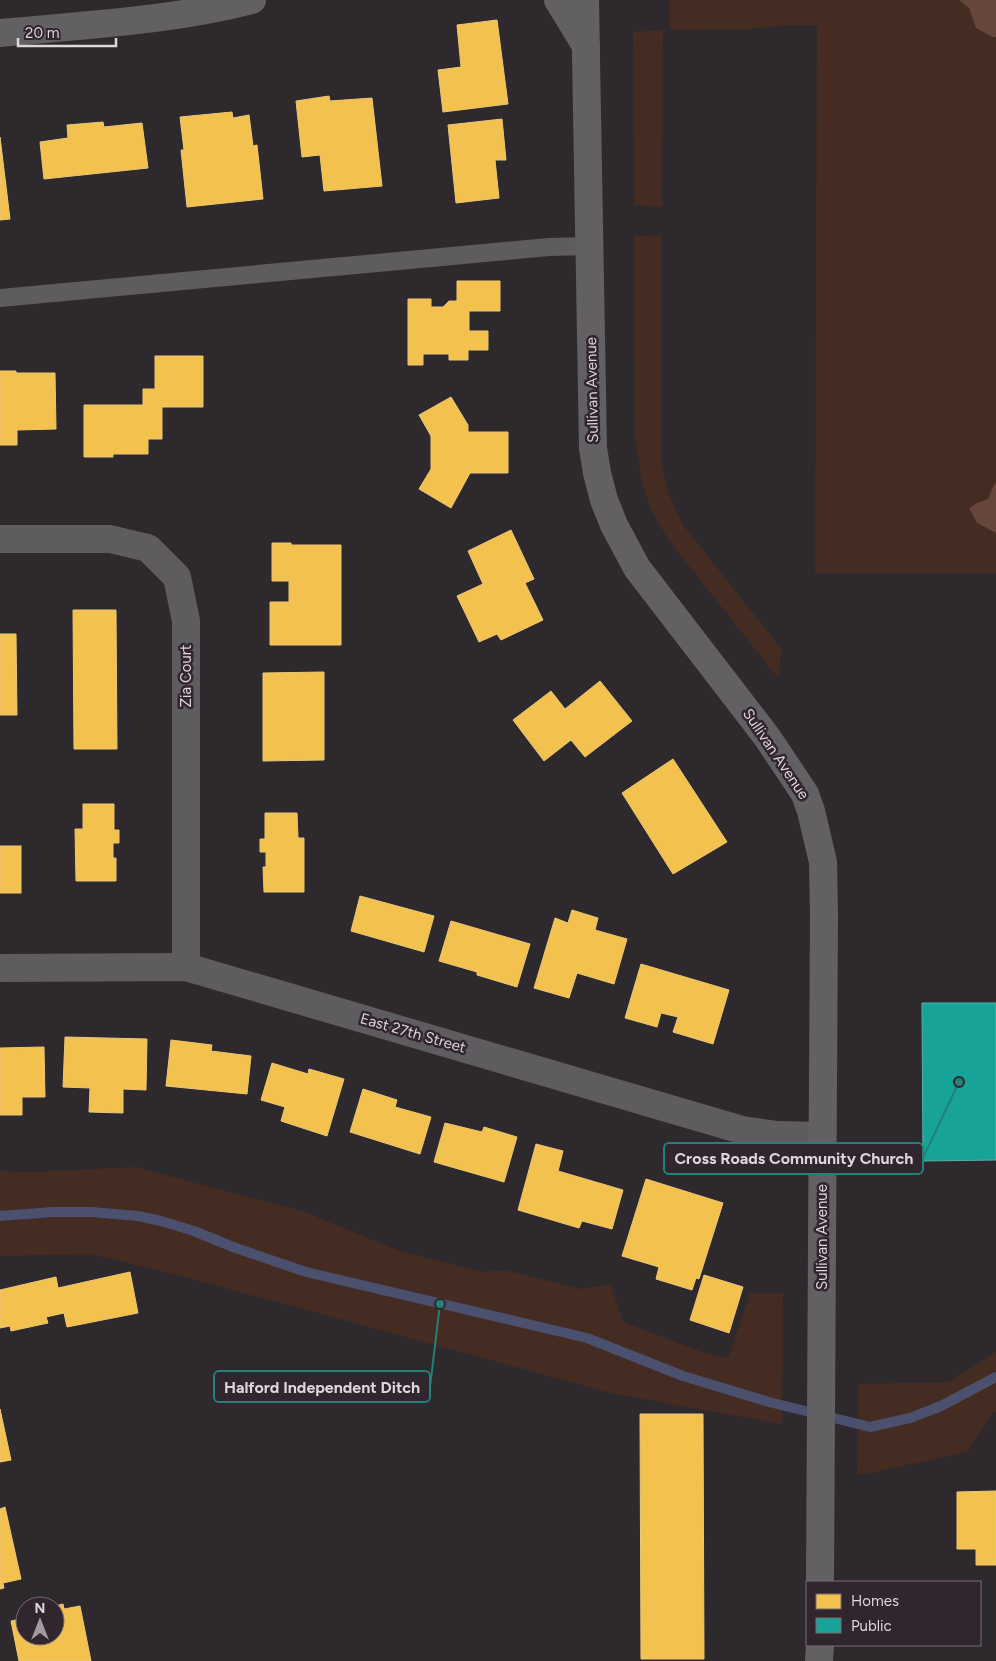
<svg xmlns="http://www.w3.org/2000/svg" width="996" height="1661" font-family="Figtree,sans-serif">
	<style>
		.green { fill: #442c23 }
		.forest { fill: #66463a }
		.homes { fill: #f2c14e; stroke: #ecc778 }
		.public { fill: #17a398; stroke: #53b2ac }
		.lines { fill: none; stroke-linecap: round; stroke-linejoin: round }
		.stream { stroke: #4a506e; stroke-width: 10 }
		.service { stroke: #5f5c5f; stroke-width: 18 }
		.minor { stroke: #5f5c5f; stroke-width: 28 }
		.secondary { stroke: #626062; stroke-width: 28 }
		.labels { text-anchor: middle; dominant-baseline: central; stroke-width: 5; stroke-linejoin: round; paint-order: stroke }
		.street-label { font-size: 15px; fill: #ded6db; stroke: #31262d }
		.leader { fill: none; stroke: #248079; stroke-width: 2 }
		.callout-dot { fill: #248079; stroke: #31262d; stroke-width: 2 }
		.callout { fill: #31262d; stroke: #248079; stroke-width: 2 }
		.callout-label { font-size: 16px; text-anchor: middle; font-weight: bold; fill: #ded6db }
	</style>
	<rect width="100%" height="100%" fill="#2e292c"/>
	<g class="green">
		<path d="M 670,0 L 959,0 L 969,8 L 976,28 L 992,37 L 996,37 L 996,483 L 993,486 L 988,499 L 977,503 L 977,523 L 996,533 L 996,573 L 815,573 L 817,25 L 780,26 L 749,29 L 670,30 Z"/>
		<path d="M 663,30 L 662,207 L 634,205 L 633,32 Z"/>
		<path d="M 662,235 L 662,462 C 665,485 672,505 683,525 L 781,648 L 779,679 L 674,547 L 658,523 L 650,506 L 642,483 L 635,437 L 634,236 Z"/>
		<path d="M 135,1167 L 302,1211 L 400,1251 L 482,1272 L 504,1270 L 581,1289 L 610,1284 L 623,1322 L 705,1353 L 728,1358 L 750,1293 L 783,1293 L 782,1424 L 615,1394 L 192,1279 L 92,1254 L 0,1256 L 0,1171 L 34,1172 Z"/>
		<path d="M 996,1352 L 996,1412 L 993,1412 L 967,1452 L 865,1474 L 857,1474 L 858,1384 L 949,1382 Z"/>
	</g>
	<g class="forest">
		<path d="M 959,0 L 996,0 L 996,37 L 992,37 L 976,28 L 969,8 Z"/>
		<path d="M 996,483 L 996,533 L 977,523 L 969,508 L 977,503 L 988,499 L 993,486 Z"/>
	</g>
	<g class="homes">
		<path d="M 497,20 L 508,104 L 443,112 L 438,70 L 461,67 L 457,25 Z"/>
		<path d="M 329,96 L 330,101 L 372,98 L 382,186 L 324,191 L 320,155 L 302,157 L 296,101 Z"/>
		<path d="M 232,112 L 233,118 L 249,115 L 253,146 L 257,145 L 263,199 L 187,207 L 181,150 L 184,150 L 180,117 Z"/>
		<path d="M 502,119 L 506,160 L 495,160 L 499,198 L 456,203 L 448,125 Z"/>
		<path d="M 103,122 L 104,127 L 142,123 L 148,168 L 44,179 L 40,142 L 68,138 L 67,125 Z"/>
		<path d="M 0,137 L 10,219 L 0,220 Z"/>
		<path d="M 457,281 L 500,281 L 500,311 L 469,311 L 469,331 L 488,331 L 488,350 L 468,350 L 468,360 L 449,360 L 449,354 L 423,354 L 423,365 L 408,365 L 408,299 L 431,299 L 431,307 L 443,307 L 449,301 L 457,301 Z"/>
		<path d="M 155,356 L 203,356 L 203,407 L 162,407 L 162,439 L 148,439 L 148,454 L 113,454 L 113,457 L 84,457 L 84,405 L 143,405 L 143,389 L 155,389 Z"/>
		<path d="M 0,371 L 16,371 L 16,373 L 55,373 L 56,429 L 17,430 L 17,445 L 0,445 Z"/>
		<path d="M 451,397 L 468,425 L 468,432 L 508,432 L 508,473 L 470,473 L 451,508 L 419,489 L 431,469 L 431,436 L 419,415 Z"/>
		<path d="M 511,530 L 534,579 L 525,583 L 543,620 L 501,640 L 497,634 L 479,642 L 457,596 L 483,584 L 468,551 Z"/>
		<path d="M 272,543 L 291,543 L 291,545 L 341,545 L 341,645 L 270,645 L 270,602 L 289,602 L 289,581 L 272,581 Z"/>
		<path d="M 73,610 L 116,610 L 117,749 L 74,749 Z"/>
		<path d="M 0,634 L 16,634 L 17,715 L 0,715 Z"/>
		<path d="M 324,672 L 324,760 L 263,761 L 263,673 Z"/>
		<path d="M 600,681 L 632,721 L 585,757 L 571,740 L 544,761 L 513,720 L 551,691 L 565,709 Z"/>
		<path d="M 673,759 L 727,842 L 673,874 L 622,793 Z"/>
		<path d="M 83,804 L 114,804 L 114,830 L 119,830 L 119,843 L 113,843 L 113,858 L 116,858 L 116,881 L 76,881 L 75,829 L 83,829 Z"/>
		<path d="M 265,813 L 297,813 L 298,838 L 304,838 L 304,892 L 264,892 L 263,867 L 266,867 L 266,852 L 260,852 L 260,839 L 265,839 Z"/>
		<rect x="0" y="846" width="21" height="47"/>
		<path d="M 360,896 L 434,916 L 424,952 L 351,931 Z"/>
		<path d="M 572,910 L 598,918 L 595,930 L 627,939 L 614,984 L 577,973 L 569,998 L 534,988 L 555,918 L 568,923 Z"/>
		<path d="M 451,921 L 530,944 L 517,987 L 477,975 L 477,972 L 439,961 Z"/>
		<path d="M 641,964 L 729,990 L 713,1044 L 673,1032 L 678,1017 L 661,1013 L 657,1027 L 625,1018 Z"/>
		<path d="M 65,1037 L 147,1039 L 146,1090 L 123,1089 L 123,1113 L 89,1112 L 90,1088 L 63,1087 Z"/>
		<path d="M 171,1040 L 212,1045 L 211,1051 L 251,1056 L 247,1094 L 166,1086 Z"/>
		<path d="M 44,1047 L 45,1097 L 22,1097 L 22,1115 L 0,1115 L 0,1048 Z"/>
		<path d="M 272,1063 L 308,1074 L 309,1069 L 344,1079 L 327,1136 L 281,1121 L 285,1107 L 261,1100 Z"/>
		<path d="M 363,1089 L 397,1100 L 395,1107 L 431,1117 L 420,1154 L 350,1132 Z"/>
		<path d="M 445,1123 L 482,1132 L 484,1127 L 517,1137 L 504,1182 L 434,1162 Z"/>
		<path d="M 536,1144 L 563,1151 L 558,1171 L 623,1190 L 612,1229 L 582,1221 L 579,1228 L 518,1210 Z"/>
		<path d="M 646,1179 L 723,1203 L 699,1279 L 696,1278 L 692,1290 L 656,1279 L 659,1267 L 622,1256 Z"/>
		<path d="M 130,1272 L 138,1313 L 67,1327 L 64,1313 L 46,1317 L 48,1323 L 11,1331 L 10,1326 L 0,1328 L 0,1290 L 56,1277 L 58,1288 Z"/>
		<path d="M 704,1275 L 743,1287 L 729,1333 L 690,1320 Z"/>
		<path d="M 0,1409 L 11,1460 L 0,1462 Z"/>
		<path d="M 640,1414 L 703,1414 L 704,1659 L 641,1659 Z"/>
		<path d="M 996,1491 L 996,1565 L 976,1565 L 976,1549 L 957,1549 L 957,1492 Z"/>
		<path d="M 5,1507 L 21,1579 L 3,1583 L 4,1588 L 0,1589 L 0,1509 Z"/>
		<path d="M 63,1604 L 64,1609 L 80,1606 L 91,1661 L 19,1661 L 11,1621 L 25,1618 L 25,1636 L 55,1636 L 55,1606 Z"/>
	</g>
	<path class="public" d="M 922,1003 L 996,1003 L 996,1160 L 923,1161 Z"/>
	<g class="lines">
		<path class="stream" d="M 0,1216 L 53,1212 L 91,1212 L 138,1216 L 161,1221 L 194,1231 L 233,1247 L 306,1272 L 587,1338 L 683,1376 L 769,1402 L 870,1427 L 910,1418 L 941,1406 L 996,1377"/>
		<path class="service" d="M 0,298 L 549,247 L 589,246"/>
		<g class="minor">
			<path d="M 0,539 L 110,539 L 148,548 L 177,577 L 186,621 L 186,967"/>
			<path d="M 0,968 L 186,967 L 742,1130 L 777,1135 L 822,1136"/>
		</g>
		<g class="secondary">
			<path d="M 558,0 L 586,46"/>
			<path d="M 585,0 L 593,448 L 597,473 L 604,500 L 614,525 L 637,568 L 767,737 L 805,794 L 811,811 L 823,862 L 824,915 L 820,1582"/>
			<path d="M 0,33 C 84,25 171,21 252,0"/>
			<path d="M 819,1661 L 820,1645"/>
		</g>
	</g>
	<g class="labels">
		<g class="street-label">
			<text transform="translate(592 390) rotate(-91)">Sullivan Avenue</text>
			<text transform="translate(186 676) rotate(-90)">Zia Court</text>
			<text transform="translate(776 754) rotate(56)">Sullivan Avenue</text>
			<text transform="translate(413 1033) rotate(16)">East 27th Street</text>
			<text transform="translate(822 1237) rotate(-90)">Sullivan Avenue</text>
		</g>
	</g>
	<path class="leader" d="M959 1082L923 1158M440 1304L430 1387"/>
	<g class="callout-dot">
		<circle cx="959" cy="1082" r="5"/>
		<circle cx="440" cy="1304" r="5"/>
	</g>
	<g class="callout">
		<rect x="664" y="1143" width="259" height="31" rx="5"/>
		<rect x="214" y="1371" width="216" height="31" rx="5"/>
	</g>
	<g class="callout-label">
		<text x="794" y="1164">Cross Roads Community Church</text>
		<text x="322" y="1393">Halford Independent Ditch</text>
	</g>
	<rect x="806" y="1581" width="175" height="65" fill="#31262d" stroke="#766c73"/>
	<rect x="816" y="1594" width="25" height="15" fill="#f2c14e" stroke="#766c73"/>
	<text x="851" y="1606" font-size="15" fill="#ded6db">Homes</text>
	<rect x="816" y="1618" width="25" height="15" fill="#17a398" stroke="#766c73"/>
	<text x="851" y="1631" font-size="15" fill="#ded6db">Public</text>
	<g transform="translate(40 1621)"><circle r="24" fill="#31262d" stroke="#766c73"/>
	<path d="M0-4L9 19L0 12L-9 19Z" fill="#a0999e"/>
	<text y="-8" font-size="14" font-weight="bold" text-anchor="middle" fill="#ded6db">N</text>
	</g>
	<path d="M18 38v8h98v-8" fill="none" stroke="#ded6db" stroke-width="2.5"/>
	<text x="25" y="38" font-size="15" fill="#ded6db" stroke="#31262d" stroke-width="4" paint-order="stroke">20 m</text>
</svg>
